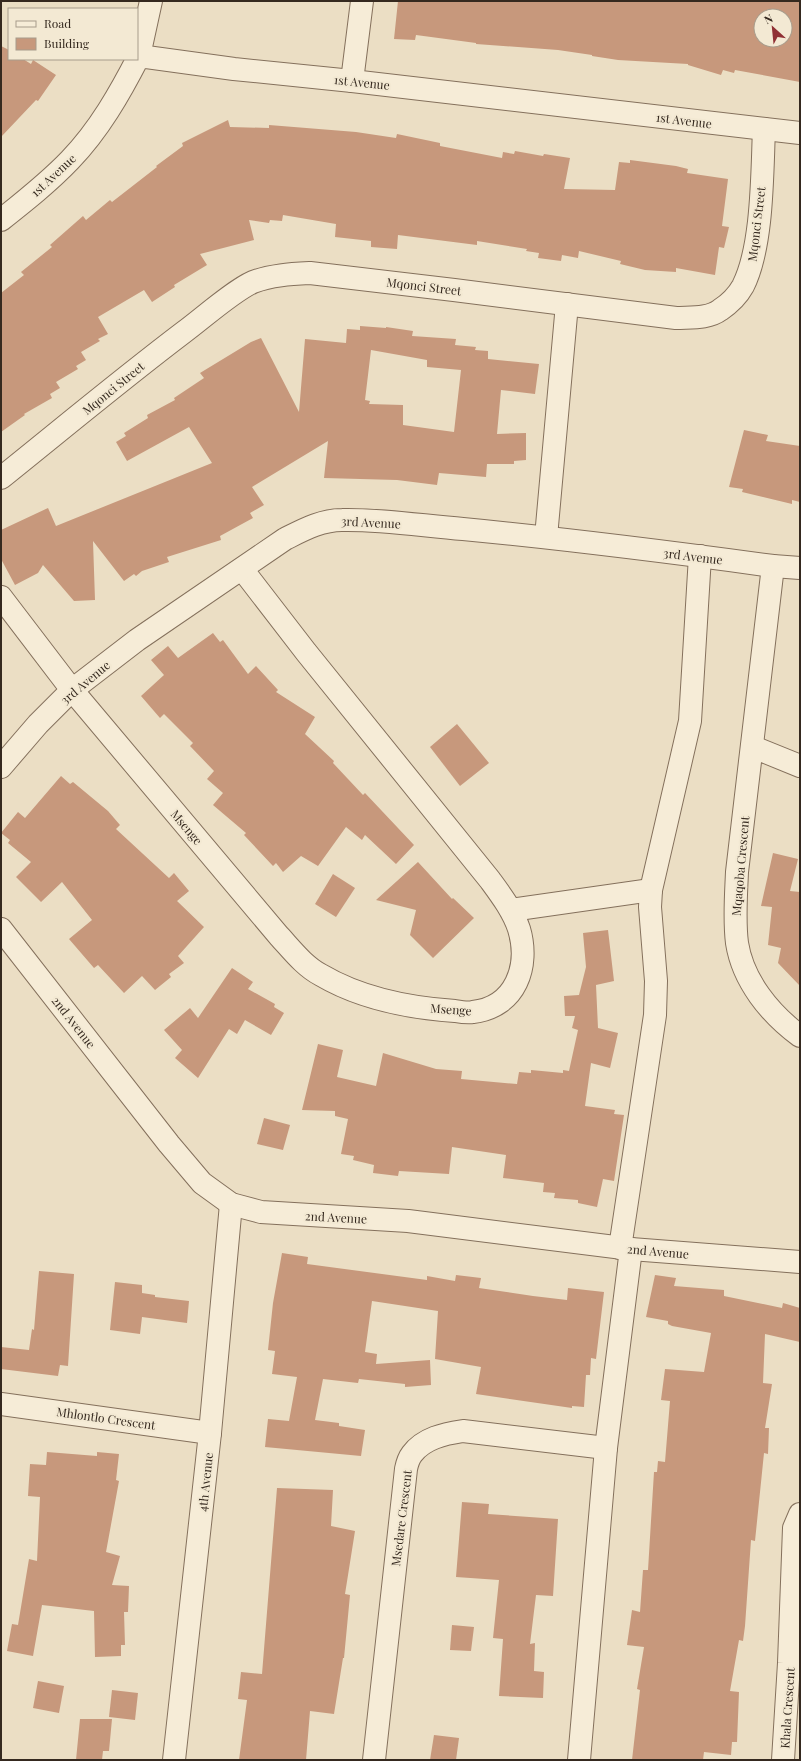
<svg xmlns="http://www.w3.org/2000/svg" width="801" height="1761" font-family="'Playfair Display',serif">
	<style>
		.building { fill: #c7987c; fill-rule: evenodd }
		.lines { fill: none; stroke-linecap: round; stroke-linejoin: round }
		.street-casing { stroke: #84705c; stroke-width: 24 }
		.street { stroke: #f6ecd7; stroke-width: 22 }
		.labels { text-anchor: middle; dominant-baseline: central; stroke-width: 4; stroke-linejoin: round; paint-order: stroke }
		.street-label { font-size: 12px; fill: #35291f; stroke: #f3e9d3 }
	</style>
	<rect width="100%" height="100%" fill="#ebdec4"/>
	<g class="building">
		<path d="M 398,1 L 800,1 L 800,82 L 735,70 L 734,73 L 723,70 L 721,75 L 688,65 L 688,64 L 618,60 L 592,56 L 592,55 L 558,50 L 476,44 L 476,43 L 416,35 L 415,40 L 394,39 ZM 761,16 L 785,16 L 785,40 L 761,40 Z"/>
		<path d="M 1,46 L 9,50 L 9,59 L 23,59 L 31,64 L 33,60 L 56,75 L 38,101 L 36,100 L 1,137 Z"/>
		<path d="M 228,120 L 230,127 L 269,128 L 269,125 L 356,132 L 396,138 L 397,134 L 440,143 L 440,146 L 502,158 L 503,152 L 514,154 L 515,151 L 543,156 L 544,154 L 570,158 L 564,189 L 615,190 L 619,162 L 630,163 L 630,160 L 676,166 L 688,169 L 687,173 L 728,179 L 722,226 L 729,227 L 724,248 L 719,247 L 715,275 L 676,268 L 676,272 L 645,270 L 620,264 L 621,261 L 579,251 L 578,258 L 562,255 L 561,261 L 538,258 L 539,253 L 526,251 L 527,249 L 477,241 L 477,245 L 398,235 L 397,249 L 371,247 L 371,241 L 335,237 L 336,224 L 283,215 L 282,221 L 270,220 L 269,223 L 249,220 L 254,240 L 200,254 L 207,265 L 174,285 L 175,287 L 152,302 L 144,290 L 98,317 L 108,334 L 98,339 L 100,341 L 81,352 L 86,360 L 76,366 L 78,369 L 56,382 L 60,388 L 50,394 L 52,398 L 24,414 L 25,415 L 1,432 L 1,293 L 24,275 L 21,272 L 52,247 L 50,245 L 83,216 L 86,220 L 110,200 L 112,202 L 157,167 L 156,166 L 183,146 L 182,143 Z"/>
		<path d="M 360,326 L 386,328 L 386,327 L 413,331 L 412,336 L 456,339 L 455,345 L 476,347 L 475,350 L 488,351 L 488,359 L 539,364 L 535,394 L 501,390 L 497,434 L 526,433 L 526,460 L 514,461 L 514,464 L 487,464 L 486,477 L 439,473 L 437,485 L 397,480 L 324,478 L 328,441 L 252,487 L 264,505 L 250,513 L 253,518 L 220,536 L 221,540 L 167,557 L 169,562 L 142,571 L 136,576 L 134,574 L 124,581 L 93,541 L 95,600 L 74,601 L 43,565 L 38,573 L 15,585 L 1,559 L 1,530 L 48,508 L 56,526 L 212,463 L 189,427 L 127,461 L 116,442 L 126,436 L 124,433 L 148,418 L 147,415 L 175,400 L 174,398 L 204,378 L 200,373 L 251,342 L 261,338 L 299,412 L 305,339 L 346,343 L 347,329 L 360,330 ZM 371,350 L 427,360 L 427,367 L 461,370 L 454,432 L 403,425 L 403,405 L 369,404 L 370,401 L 365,400 Z"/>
		<path d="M 744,430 L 768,435 L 766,441 L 800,446 L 800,502 L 792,500 L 792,504 L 742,492 L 743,489 L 729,487 Z"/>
		<path d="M 213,633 L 220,642 L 223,640 L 248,674 L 256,666 L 278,690 L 276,692 L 315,717 L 305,734 L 334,761 L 333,763 L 363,795 L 365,793 L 414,845 L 396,864 L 365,835 L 362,840 L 346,827 L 318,866 L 301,856 L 283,872 L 276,863 L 273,866 L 244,835 L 246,833 L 213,805 L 223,793 L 207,779 L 214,771 L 190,746 L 193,743 L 164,714 L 160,718 L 141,696 L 164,675 L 151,660 L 168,646 L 178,658 Z"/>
		<path d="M 457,724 L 489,763 L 460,786 L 430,747 Z"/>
		<path d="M 61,776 L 70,784 L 73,782 L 108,811 L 120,825 L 116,829 L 169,878 L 174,873 L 189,891 L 177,901 L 204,927 L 178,956 L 184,963 L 169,974 L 171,977 L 155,990 L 142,976 L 124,993 L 98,965 L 94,968 L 69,939 L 92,920 L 62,882 L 41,902 L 16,877 L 31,862 L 8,843 L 10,840 L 1,833 L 18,812 L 25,818 Z"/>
		<path d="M 773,853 L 798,859 L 790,891 L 800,892 L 800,986 L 778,963 L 781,948 L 768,945 L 772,907 L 761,906 Z"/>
		<path d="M 418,862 L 452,899 L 453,898 L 474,918 L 433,958 L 410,935 L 416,910 L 376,900 Z"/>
		<path d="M 333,874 L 355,888 L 336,917 L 315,904 Z"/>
		<path d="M 608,930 L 614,981 L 596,985 L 598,1028 L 618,1033 L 610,1068 L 591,1063 L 585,1106 L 615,1110 L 614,1114 L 624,1115 L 614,1181 L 603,1179 L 597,1207 L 578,1203 L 578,1200 L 554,1198 L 555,1193 L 543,1192 L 544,1183 L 503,1178 L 506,1155 L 452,1147 L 449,1174 L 399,1171 L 398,1176 L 373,1173 L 374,1165 L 353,1160 L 354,1156 L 341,1154 L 348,1119 L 335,1116 L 335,1111 L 302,1110 L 318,1044 L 343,1050 L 337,1077 L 376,1086 L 383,1053 L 436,1069 L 462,1071 L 461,1079 L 517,1084 L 519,1072 L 531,1073 L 531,1070 L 563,1073 L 563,1070 L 569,1071 L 578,1030 L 572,1028 L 575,1016 L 565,1016 L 564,996 L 579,995 L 586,967 L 583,933 Z"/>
		<path d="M 232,968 L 253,982 L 248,989 L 275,1004 L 274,1007 L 284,1013 L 271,1035 L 245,1020 L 237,1034 L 229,1029 L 198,1078 L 175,1058 L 182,1050 L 164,1030 L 190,1008 L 198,1018 Z"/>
		<path d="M 264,1118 L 290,1125 L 283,1150 L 257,1144 Z"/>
		<path d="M 282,1253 L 308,1257 L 307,1264 L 427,1280 L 427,1276 L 455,1281 L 456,1275 L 481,1278 L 479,1288 L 533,1296 L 567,1300 L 568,1288 L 604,1292 L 596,1359 L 591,1358 L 590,1375 L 586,1375 L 584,1407 L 572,1406 L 572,1408 L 476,1394 L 481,1367 L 435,1359 L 438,1311 L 372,1301 L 365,1352 L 377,1354 L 376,1364 L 430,1360 L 431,1385 L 405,1387 L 405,1384 L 359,1379 L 358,1383 L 323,1379 L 315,1420 L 339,1423 L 339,1426 L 365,1430 L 361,1456 L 265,1447 L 268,1419 L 289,1421 L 297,1377 L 272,1374 L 275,1351 L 268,1350 L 273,1303 Z"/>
		<path d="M 39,1271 L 74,1274 L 68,1366 L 60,1365 L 58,1376 L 1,1369 L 1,1347 L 29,1350 L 32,1329 L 34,1330 Z"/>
		<path d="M 655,1275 L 676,1278 L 674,1286 L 724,1290 L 724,1296 L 782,1308 L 783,1303 L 800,1308 L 800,1342 L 765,1334 L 763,1383 L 772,1384 L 765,1428 L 769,1428 L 768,1454 L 764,1453 L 755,1541 L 751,1540 L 745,1626 L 743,1641 L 739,1640 L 730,1691 L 739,1692 L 737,1742 L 732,1742 L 731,1755 L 704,1752 L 703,1760 L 632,1760 L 640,1690 L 637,1689 L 644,1647 L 627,1645 L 632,1610 L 640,1612 L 643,1570 L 648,1570 L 654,1472 L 657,1472 L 658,1461 L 665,1462 L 670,1401 L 661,1400 L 665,1369 L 704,1372 L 711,1333 L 672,1326 L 668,1324 L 668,1321 L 646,1317 Z"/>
		<path d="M 115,1282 L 142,1285 L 142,1293 L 155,1295 L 155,1297 L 189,1301 L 187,1323 L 142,1317 L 140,1334 L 110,1330 Z"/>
		<path d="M 47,1452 L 97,1456 L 97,1452 L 119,1454 L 116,1480 L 119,1481 L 106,1552 L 120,1556 L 112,1585 L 129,1586 L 128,1612 L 124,1612 L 125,1645 L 121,1645 L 121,1656 L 95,1657 L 94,1611 L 42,1605 L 33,1656 L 7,1651 L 12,1624 L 18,1625 L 29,1559 L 37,1561 L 40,1497 L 28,1496 L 30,1464 L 46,1465 Z"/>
		<path d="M 277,1488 L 333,1490 L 331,1526 L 355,1531 L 345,1594 L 350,1595 L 344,1658 L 343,1658 L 334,1714 L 310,1711 L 306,1760 L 239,1760 L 247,1700 L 238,1699 L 241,1672 L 262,1674 Z"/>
		<path d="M 462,1502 L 489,1504 L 488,1514 L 558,1519 L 553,1596 L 536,1595 L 530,1644 L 535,1643 L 534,1671 L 544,1672 L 543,1698 L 499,1696 L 503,1639 L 493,1638 L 499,1580 L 456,1577 Z"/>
		<path d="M 452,1625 L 474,1627 L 471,1651 L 450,1650 Z"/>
		<path d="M 38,1681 L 64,1686 L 59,1713 L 33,1708 Z"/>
		<path d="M 112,1690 L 138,1693 L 135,1720 L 109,1717 Z"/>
		<path d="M 80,1719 L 112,1719 L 109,1751 L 103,1751 L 102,1760 L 76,1760 Z"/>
		<path d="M 434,1735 L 459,1738 L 456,1760 L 430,1760 Z"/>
	</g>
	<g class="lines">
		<g class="street-casing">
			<g id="street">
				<path d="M 139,56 L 151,1"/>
				<path d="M 352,81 L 362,1"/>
				<path d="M 1,220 C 25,201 49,182 70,160 C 99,130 120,93 139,56 L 234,69 L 352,81 L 800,133"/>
				<path d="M 1,478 C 62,429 122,379 184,332 C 203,318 233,291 253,282 C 271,275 291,274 310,273 L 454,290 L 676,318 C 690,317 708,319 720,310 C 729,304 738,295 743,286 C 763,246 762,174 764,129"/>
				<path d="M 546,537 L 567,304"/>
				<path d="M 773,566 L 737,872 C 736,896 734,920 737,943 C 743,981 770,1014 800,1036"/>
				<path d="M 1,597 L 72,690 L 279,936 C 292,950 304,966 321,975 C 360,998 411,1008 455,1011 C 461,1012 468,1013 473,1012 C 516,1007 530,966 519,929 C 513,911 501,895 490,880 L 306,652 L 242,569"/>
				<path d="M 753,747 L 800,766"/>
				<path d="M 1,767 L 38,724 L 72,690 L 137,640 L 285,539 C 303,530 321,520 342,520 C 381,519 424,526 463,529 C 567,539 670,552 773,566 L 800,568"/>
				<path d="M 511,910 L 651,890"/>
				<path d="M 1,929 L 169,1144 L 202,1183 L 231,1204 L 261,1212 L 408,1221 L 631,1249 L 800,1262"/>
				<path d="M 620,1248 L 655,1015 L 656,981 L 650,907 L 651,890 L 690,721 L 700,556"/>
				<path d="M 1,1404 L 210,1433"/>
				<path d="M 174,1760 L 210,1433 L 231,1204"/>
				<path d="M 374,1760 L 406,1469 C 407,1464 409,1458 412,1454 C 424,1438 444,1434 463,1431 L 606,1448"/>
				<path d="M 579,1760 L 606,1448 L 631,1249"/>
				<path d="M 783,1760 L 789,1663 L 794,1528 L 800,1514"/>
			</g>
		</g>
		<use href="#street" class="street"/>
	</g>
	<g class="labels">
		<g class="street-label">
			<text transform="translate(362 82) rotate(6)">1st Avenue</text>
			<text transform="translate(684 120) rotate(7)">1st Avenue</text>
			<text transform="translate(53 175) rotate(-43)">1st Avenue</text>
			<text transform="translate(756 224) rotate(-83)">Mqonci Street</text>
			<text transform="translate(424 286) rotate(7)">Mqonci Street</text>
			<text transform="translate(113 388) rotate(-39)">Mqonci Street</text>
			<text transform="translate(371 522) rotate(3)">3rd Avenue</text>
			<text transform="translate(693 556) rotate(7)">3rd Avenue</text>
			<text transform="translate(85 682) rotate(-40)">3rd Avenue</text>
			<text transform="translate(187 827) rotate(50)">Msenge</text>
			<text transform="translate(740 866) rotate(-85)">Mqaqoba Crescent</text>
			<text transform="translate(451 1009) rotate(4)">Msenge</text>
			<text transform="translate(74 1022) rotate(52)">2nd Avenue</text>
			<text transform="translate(336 1217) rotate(3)">2nd Avenue</text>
			<text transform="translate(658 1251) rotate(5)">2nd Avenue</text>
			<text transform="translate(106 1418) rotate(8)">Mhlontlo Crescent</text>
			<text transform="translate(205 1482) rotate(-84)">4th Avenue</text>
			<text transform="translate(401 1518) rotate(-83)">Msedare Crescent</text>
			<text transform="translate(787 1708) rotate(-86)">Khala Crescent</text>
		</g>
	</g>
	<rect width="801" height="1761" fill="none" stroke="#35291f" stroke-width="4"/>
	<rect x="8" y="8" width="130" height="52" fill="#f3e9d3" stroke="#a79c8b"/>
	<rect x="16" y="21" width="20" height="6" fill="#f6ecd7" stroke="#a79c8b"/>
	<text x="44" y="28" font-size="12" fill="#35291f">Road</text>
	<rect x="16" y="38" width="20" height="12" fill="#c7987c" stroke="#a79c8b"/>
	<text x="44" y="48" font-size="12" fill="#35291f">Building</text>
	<g transform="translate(773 28) rotate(333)"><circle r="19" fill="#f3e9d3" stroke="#a79c8b"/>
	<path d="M0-3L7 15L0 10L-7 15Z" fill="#903034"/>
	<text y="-6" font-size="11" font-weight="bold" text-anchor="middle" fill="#35291f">N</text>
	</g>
</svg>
